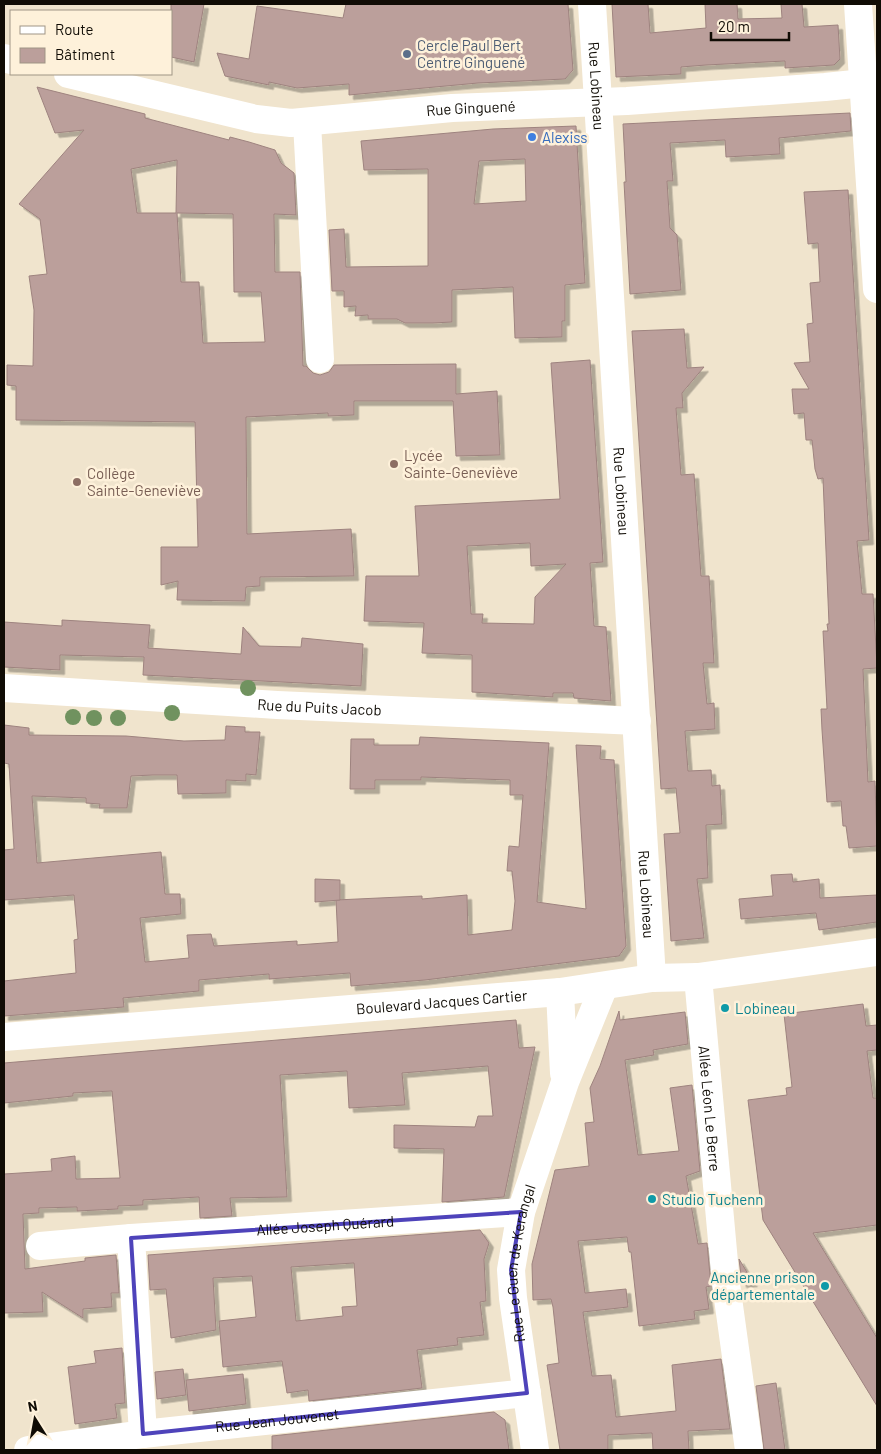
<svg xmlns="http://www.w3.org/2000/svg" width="881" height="1454" font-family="Barlow,sans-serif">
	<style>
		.building { fill: #bb9f9b; stroke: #9e837f; fill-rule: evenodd; filter: url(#shadow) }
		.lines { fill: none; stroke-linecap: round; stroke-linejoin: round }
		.minor { stroke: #fff; stroke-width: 28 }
		.tree { fill: #70925f }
		.marked { fill: none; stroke: #4e43ba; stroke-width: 4; stroke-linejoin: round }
		.service-dot { fill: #5c6f8a; stroke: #fef1da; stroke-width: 2 }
		.shop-dot { fill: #3f7fe0; stroke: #fef1da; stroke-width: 2 }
		.education-dot { fill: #8d6e63; stroke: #fef1da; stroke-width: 2 }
		.culture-dot { fill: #0f9aa8; stroke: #fef1da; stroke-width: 2 }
		.labels { text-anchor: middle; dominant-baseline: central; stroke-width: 5; stroke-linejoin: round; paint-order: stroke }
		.service-label { font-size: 15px; fill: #4e5e75; stroke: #fef1da; text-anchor: start }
		.street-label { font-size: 15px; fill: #100c05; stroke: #fef1da }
		.shop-label { font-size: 15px; fill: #366cbe; stroke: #fef1da; text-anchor: start }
		.education-label { font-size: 15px; fill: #785e54; stroke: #fef1da; text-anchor: start }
		.culture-label { font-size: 15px; fill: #0d838f; stroke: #fef1da; text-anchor: start }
	</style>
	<defs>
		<filter id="shadow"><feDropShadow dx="4.5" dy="4.5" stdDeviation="0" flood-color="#0004"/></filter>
	</defs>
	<rect width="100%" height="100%" fill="#f0e4cd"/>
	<g class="building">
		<path d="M 171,4 L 204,4 L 194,62 L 171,57 Z"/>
		<path d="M 346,4 L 568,4 L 573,70 L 565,79 L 478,83 L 349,95 L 349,84 L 297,88 L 269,82 L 269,85 L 225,76 L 217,53 L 249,59 L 257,6 L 343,18 Z"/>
		<path d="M 612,4 L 648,4 L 650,33 L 706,28 L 705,4 L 737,4 L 738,19 L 782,18 L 781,4 L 802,4 L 804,27 L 838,25 L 840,59 L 834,65 L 785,68 L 785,61 L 706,65 L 681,67 L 681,74 L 616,77 Z"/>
		<path d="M 37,87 L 145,114 L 145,118 L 229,140 L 230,137 L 249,142 L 275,150 L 281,163 L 294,173 L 296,215 L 274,214 L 275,272 L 300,272 L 303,366 L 306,366 L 313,373 L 320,375 L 329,372 L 334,365 L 456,364 L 456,394 L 497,391 L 500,455 L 456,456 L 453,401 L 354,401 L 354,415 L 328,416 L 328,413 L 246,417 L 247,534 L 351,529 L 354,576 L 260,577 L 260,586 L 246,587 L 245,601 L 177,600 L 178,581 L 161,585 L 161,547 L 198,547 L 195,422 L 16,420 L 16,386 L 7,385 L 7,365 L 33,366 L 34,310 L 29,276 L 47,274 L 40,219 L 19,204 L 84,130 L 55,133 ZM 177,160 L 176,213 L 137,213 L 131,169 ZM 177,213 L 233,214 L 234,292 L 261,292 L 265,342 L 203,343 L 199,282 L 181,282 Z"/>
		<path d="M 850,113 L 851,131 L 779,138 L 780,154 L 726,157 L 725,140 L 670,143 L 673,181 L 667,181 L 670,228 L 677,235 L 681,290 L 630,294 L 624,182 L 626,182 L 623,124 Z"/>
		<path d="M 576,126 L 585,283 L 565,285 L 565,321 L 562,321 L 562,337 L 515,338 L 513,287 L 452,290 L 452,322 L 433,323 L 405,323 L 397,319 L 368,319 L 368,315 L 355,316 L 356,306 L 344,307 L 344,291 L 332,291 L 329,230 L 344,229 L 346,267 L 428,266 L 428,169 L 364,170 L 361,141 L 493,129 ZM 525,159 L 526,201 L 474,204 L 479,161 Z"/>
		<path d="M 848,190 L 869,540 L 857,541 L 862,594 L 873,594 L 877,666 L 877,668 L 863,669 L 868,782 L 875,781 L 877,846 L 849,848 L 846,826 L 843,826 L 841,801 L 827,802 L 822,730 L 821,709 L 827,709 L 823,631 L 828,631 L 827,624 L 829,624 L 823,478 L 818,479 L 815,469 L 812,440 L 806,440 L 804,413 L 794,414 L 792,389 L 809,389 L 794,363 L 810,362 L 807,324 L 813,323 L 810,283 L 820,282 L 818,243 L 808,244 L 804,192 Z"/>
		<path d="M 684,329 L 687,368 L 704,367 L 682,393 L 683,408 L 676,408 L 681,475 L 694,474 L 701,576 L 709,576 L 714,663 L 703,663 L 707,704 L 714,703 L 715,729 L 685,731 L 688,771 L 711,770 L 712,786 L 720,785 L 722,824 L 706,825 L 708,878 L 697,879 L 704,938 L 671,941 L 664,834 L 680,833 L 676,788 L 661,789 L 632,331 Z"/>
		<path d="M 590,360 L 603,562 L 590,563 L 594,626 L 606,627 L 611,701 L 574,698 L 573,693 L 553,693 L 553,697 L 472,692 L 472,655 L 422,653 L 424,623 L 364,621 L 366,576 L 419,576 L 415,506 L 560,499 L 551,363 ZM 530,543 L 531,566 L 566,564 L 535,597 L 534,624 L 482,623 L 483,614 L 471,614 L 467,546 Z"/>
		<path d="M 62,620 L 150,625 L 148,648 L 241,654 L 243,627 L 259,646 L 301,647 L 302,638 L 363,644 L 361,686 L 143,675 L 144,657 L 60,655 L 60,670 L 4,667 L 4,622 L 62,626 Z"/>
		<path d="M 4,725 L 29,728 L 29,735 L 126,736 L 184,741 L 225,740 L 226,726 L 245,727 L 245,732 L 260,732 L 256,775 L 246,774 L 246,781 L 226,780 L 226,793 L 178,794 L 177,775 L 153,775 L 131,776 L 127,808 L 99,808 L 100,804 L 86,803 L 86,798 L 32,796 L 37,863 L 161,852 L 165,894 L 180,894 L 181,914 L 140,918 L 145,962 L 189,958 L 187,935 L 211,934 L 214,946 L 297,941 L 297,945 L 338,942 L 336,900 L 422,896 L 422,899 L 467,895 L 468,935 L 512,930 L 515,901 L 512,871 L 507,871 L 509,846 L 519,847 L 523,795 L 510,795 L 510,780 L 421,777 L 421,780 L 375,780 L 375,789 L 350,789 L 351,739 L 374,739 L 374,745 L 419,745 L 420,737 L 549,743 L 537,902 L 586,909 L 576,745 L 601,746 L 600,759 L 614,760 L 626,946 L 619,956 L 425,980 L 351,986 L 350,973 L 269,979 L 269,974 L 199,980 L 199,991 L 123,998 L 124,1007 L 4,1016 L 4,981 L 76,973 L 74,940 L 78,939 L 74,895 L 4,900 L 4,850 L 14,849 L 9,764 L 4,763 Z"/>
		<path d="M 792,874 L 793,882 L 819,879 L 820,898 L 877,895 L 877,922 L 819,930 L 816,913 L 741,919 L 739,899 L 773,896 L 771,875 Z"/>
		<path d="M 315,879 L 340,880 L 340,900 L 315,902 Z"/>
		<path d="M 863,1004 L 866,1026 L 877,1025 L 877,1050 L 867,1051 L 873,1098 L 877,1098 L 877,1225 L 813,1233 L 877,1338 L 877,1406 L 763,1220 L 748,1100 L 787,1095 L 786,1088 L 792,1087 L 784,1014 Z"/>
		<path d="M 619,1011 L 620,1020 L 685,1012 L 688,1044 L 653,1050 L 654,1055 L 625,1060 L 638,1155 L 679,1151 L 670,1088 L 692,1085 L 700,1171 L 686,1176 L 698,1244 L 707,1243 L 711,1286 L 706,1287 L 709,1309 L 694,1311 L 695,1319 L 639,1326 L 631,1252 L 629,1252 L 627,1237 L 578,1241 L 585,1293 L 626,1289 L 628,1307 L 583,1312 L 592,1376 L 611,1375 L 616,1417 L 676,1411 L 672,1365 L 721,1359 L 730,1429 L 688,1431 L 689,1450 L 653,1450 L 652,1433 L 608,1435 L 608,1450 L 560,1450 L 547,1365 L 559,1363 L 553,1307 L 551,1299 L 533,1300 L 532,1264 L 555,1170 L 589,1166 L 585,1123 L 594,1122 L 590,1088 L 600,1066 Z"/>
		<path d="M 516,1020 L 519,1048 L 535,1047 L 504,1197 L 442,1202 L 444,1149 L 394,1148 L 394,1125 L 475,1127 L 478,1116 L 493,1116 L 488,1066 L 402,1073 L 405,1105 L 349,1108 L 347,1071 L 280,1075 L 287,1197 L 230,1198 L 232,1216 L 200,1218 L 199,1197 L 143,1200 L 143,1205 L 118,1206 L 118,1209 L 77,1211 L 77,1207 L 39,1208 L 39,1213 L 23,1214 L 25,1269 L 85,1261 L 85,1258 L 116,1255 L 119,1293 L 111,1293 L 112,1307 L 83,1309 L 83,1318 L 42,1292 L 43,1312 L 4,1313 L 4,1174 L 52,1171 L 51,1159 L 75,1156 L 76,1179 L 120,1178 L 112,1091 L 73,1093 L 73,1096 L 4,1103 L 4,1063 Z"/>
		<path d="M 480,1230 L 489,1243 L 484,1259 L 486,1301 L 480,1302 L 484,1335 L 457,1338 L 458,1345 L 417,1350 L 422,1388 L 309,1401 L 308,1390 L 287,1393 L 282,1361 L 223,1367 L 219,1321 L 256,1317 L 252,1276 L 213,1278 L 216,1330 L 171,1338 L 166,1289 L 150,1290 L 148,1255 ZM 354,1263 L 357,1306 L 342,1307 L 343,1316 L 296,1321 L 291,1267 Z"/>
		<path d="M 739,1259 L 753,1282 L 742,1283 Z"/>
		<path d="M 122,1348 L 125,1403 L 115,1404 L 117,1418 L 75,1424 L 68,1367 L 96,1363 L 94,1351 Z"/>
		<path d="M 183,1369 L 186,1395 L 157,1399 L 155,1372 Z"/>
		<path d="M 243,1374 L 246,1404 L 189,1411 L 186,1380 Z"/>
		<path d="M 776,1383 L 785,1450 L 764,1450 L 756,1386 Z"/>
		<path d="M 494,1412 L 505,1420 L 509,1450 L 272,1450 L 272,1436 Z"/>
	</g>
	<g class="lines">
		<g class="minor">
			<path id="s1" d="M 592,4 L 652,978"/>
			<path d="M 858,4 L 877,289"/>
			<path d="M 4,58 L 11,60"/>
			<path id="s2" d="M 68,74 L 256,119 L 291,123 L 452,108 L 627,101 L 825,87 L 864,83 L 877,79"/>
			<path d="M 307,123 L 320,359"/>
			<path id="s3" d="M 4,688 L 277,705 L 637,721"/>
			<path id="s4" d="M 698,977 L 726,1284 L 749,1450"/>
			<path d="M 560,992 L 564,1073"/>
			<path id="s5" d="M 4,1037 L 560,992 L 652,978 L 698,977 L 877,952"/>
			<path d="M 131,1238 L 143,1434"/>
			<path id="s6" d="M 40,1246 L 131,1238 L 521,1212"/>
			<path id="s7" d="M 28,1450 L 143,1434 L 527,1393"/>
			<path id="s8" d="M 535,1450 L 513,1298 L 511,1270 L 521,1212 L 565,1082 L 604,986"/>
		</g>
	</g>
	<g class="tree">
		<circle cx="248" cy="688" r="8"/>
		<circle cx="172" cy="713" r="8"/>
		<circle cx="73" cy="717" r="8"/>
		<circle cx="94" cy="718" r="8"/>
		<circle cx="118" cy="718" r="8"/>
	</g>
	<path class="marked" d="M 521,1212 L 511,1270 L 527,1393 L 143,1434 L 131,1238 Z"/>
	<circle class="service-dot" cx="407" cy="54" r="5"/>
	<circle class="shop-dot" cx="532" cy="137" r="5"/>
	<g class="education-dot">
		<circle cx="394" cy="464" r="5"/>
		<circle cx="77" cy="482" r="5"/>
	</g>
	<g class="culture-dot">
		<circle cx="725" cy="1008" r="5"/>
		<circle cx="652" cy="1199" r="5"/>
		<circle cx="825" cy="1286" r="5"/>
	</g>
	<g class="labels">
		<g class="service-label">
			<text x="417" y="45">Cercle Paul Bert<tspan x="417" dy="17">Centre Ginguené</tspan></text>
		</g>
		<g class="street-label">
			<text stroke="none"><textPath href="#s1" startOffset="82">Rue Lobineau</textPath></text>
			<text stroke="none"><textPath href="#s2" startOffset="409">Rue Ginguené</textPath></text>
			<text stroke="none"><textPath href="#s1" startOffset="488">Rue Lobineau</textPath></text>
			<text stroke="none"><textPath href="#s3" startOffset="316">Rue du Puits Jacob</textPath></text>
			<text stroke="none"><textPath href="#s1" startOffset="892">Rue Lobineau</textPath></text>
			<text stroke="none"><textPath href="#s5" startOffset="439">Boulevard Jacques Cartier</textPath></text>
			<text stroke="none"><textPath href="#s4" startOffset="132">Allée Léon Le Berre</textPath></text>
			<text stroke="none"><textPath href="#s6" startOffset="286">Allée Joseph Quérard</textPath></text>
			<text stroke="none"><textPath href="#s8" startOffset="189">Rue Le Guen de Kerangal</textPath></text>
			<text stroke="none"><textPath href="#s7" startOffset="251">Rue Jean Jouvenet</textPath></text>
		</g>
		<g class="shop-label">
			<text x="542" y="137">Alexiss</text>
		</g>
		<g class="education-label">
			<text x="404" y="455">Lycée<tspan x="404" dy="17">Sainte-Geneviève</tspan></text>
			<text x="87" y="473">Collège<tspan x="87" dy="17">Sainte-Geneviève</tspan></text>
		</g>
		<g class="culture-label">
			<text x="735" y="1008">Lobineau</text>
			<text x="662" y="1199">Studio Tuchenn</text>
			<text x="815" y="1277" text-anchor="end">Ancienne prison<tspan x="815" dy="17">départementale</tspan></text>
		</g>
	</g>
	<rect width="881" height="1454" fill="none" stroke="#100c05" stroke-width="10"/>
	<rect x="10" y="10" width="162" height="65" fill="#fef1da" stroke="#9f9585"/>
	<rect x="20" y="26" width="25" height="8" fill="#ffffff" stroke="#9f9585"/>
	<text x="55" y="35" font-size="15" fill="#100c05">Route</text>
	<rect x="20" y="48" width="25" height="15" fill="#bb9f9b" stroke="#9f9585"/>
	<text x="55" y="60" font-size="15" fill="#100c05">Bâtiment</text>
	<g transform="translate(35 1419) rotate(349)" stroke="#fef1da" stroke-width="4" paint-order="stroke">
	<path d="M0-4L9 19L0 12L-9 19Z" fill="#100c05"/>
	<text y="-8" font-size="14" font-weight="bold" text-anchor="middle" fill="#100c05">N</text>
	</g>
	<path d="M711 32v8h78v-8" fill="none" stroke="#100c05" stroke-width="2.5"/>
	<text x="718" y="32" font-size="15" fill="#100c05" stroke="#fef1da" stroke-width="4" paint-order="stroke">20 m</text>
</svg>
